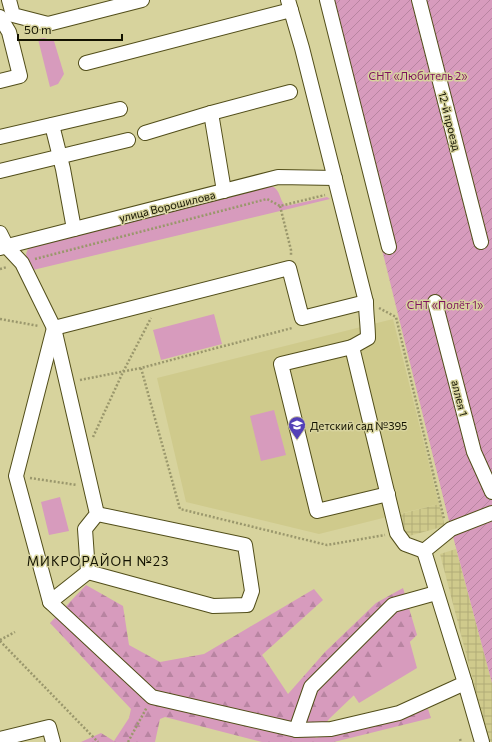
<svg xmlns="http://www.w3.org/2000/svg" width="492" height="742" font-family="Commissioner,sans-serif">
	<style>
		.built { fill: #cfca8c }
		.industrial { fill: url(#industrial-grid) }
		.green { fill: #d79bbd }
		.forest { fill: url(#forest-firs) }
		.garden { fill: url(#garden-furrows) }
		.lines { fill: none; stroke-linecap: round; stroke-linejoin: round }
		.minor-casing { stroke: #524e1a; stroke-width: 16 }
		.path { stroke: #9a976c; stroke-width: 2.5; stroke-dasharray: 2 2; stroke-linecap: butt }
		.minor { stroke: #fff; stroke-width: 14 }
		.labels { text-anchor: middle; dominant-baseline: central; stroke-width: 3; stroke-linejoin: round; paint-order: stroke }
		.park-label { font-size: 11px; fill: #7e115d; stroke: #d7d39d }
		.street-label { font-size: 11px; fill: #131201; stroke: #d7d39d }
		.poi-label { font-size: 11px; fill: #131201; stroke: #d7d39d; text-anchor: start }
		.quarter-label { font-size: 13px; letter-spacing: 1px; fill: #131201; stroke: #d7d39d }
	</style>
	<defs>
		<pattern id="industrial-grid" width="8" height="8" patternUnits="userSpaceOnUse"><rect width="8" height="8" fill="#cfca8c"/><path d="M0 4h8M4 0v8" fill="none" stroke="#b1ac77"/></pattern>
		<pattern id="forest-firs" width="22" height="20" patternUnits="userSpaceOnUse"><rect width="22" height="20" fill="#d79bbd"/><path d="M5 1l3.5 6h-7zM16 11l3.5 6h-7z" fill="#b884a1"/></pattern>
		<pattern id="garden-furrows" width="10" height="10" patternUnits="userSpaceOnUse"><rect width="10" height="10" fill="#d79bbd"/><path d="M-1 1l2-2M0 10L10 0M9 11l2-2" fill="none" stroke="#b884a1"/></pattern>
	</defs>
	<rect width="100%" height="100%" fill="#d7d39d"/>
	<path class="built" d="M 393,319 L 439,504 L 319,534 L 186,502 L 157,378 Z"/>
	<g class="industrial">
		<path d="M 439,504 L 445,526 L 402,538 L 397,515 Z"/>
		<path d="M 456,549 L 492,683 L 492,742 L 489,742 L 440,554 Z"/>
	</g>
	<g class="green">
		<path d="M 44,38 L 54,41 L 64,74 L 58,84 L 50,87 L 38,39 Z"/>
		<path d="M 271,186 C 281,189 279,201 286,206 L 327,197 L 330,199 L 33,270 C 28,262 22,255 30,247 Z"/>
		<path d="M 214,314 L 222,344 L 161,360 L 153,330 Z"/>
		<path d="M 274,410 L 286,455 L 261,461 L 250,416 Z"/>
		<path d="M 60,497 L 69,531 L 49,535 L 41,502 Z"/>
		<path d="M 408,635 L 417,668 L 359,703 L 348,687 Z"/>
	</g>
	<path class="forest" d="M 86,585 L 123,606 L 129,645 L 160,662 L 204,654 L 314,589 L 323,600 L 262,655 L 288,694 L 325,652 L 376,603 L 403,588 L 417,635 L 329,719 L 315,738 L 428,709 L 431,718 L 334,742 L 262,742 L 165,717 L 160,719 L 155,742 L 81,742 L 101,733 L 114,741 L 129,718 L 131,709 L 50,623 Z"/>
	<path class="garden" d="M 320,0 L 492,0 L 492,683 L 451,529 L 371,205 L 342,77 Z"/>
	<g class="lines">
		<g class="minor-casing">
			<g id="minor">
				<path d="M 9,0 L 13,15 L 48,24 L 142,0"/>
				<path d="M 288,0 L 302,48 L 366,302 L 302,318 L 289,268 L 54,328 L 16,476 L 50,602 L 152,697 L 296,730 L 331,729 L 399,713 L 465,683"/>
				<path d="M 327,0 L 389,247"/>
				<path d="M 419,0 L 481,242"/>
				<path d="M 0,17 L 9,32 L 20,76 L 0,81"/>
				<path d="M 86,63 L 291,10"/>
				<path d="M 211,113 L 224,191"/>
				<path d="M 52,125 L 63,169 L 74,229"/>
				<path d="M 145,133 L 211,113 L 290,92"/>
				<path d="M 0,137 L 120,109"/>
				<path d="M 0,171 L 128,140"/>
				<path d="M 0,233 L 7,247 L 22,263 L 54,328 L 97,514 L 85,529 L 88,572 L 50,602"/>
				<path d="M 0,248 L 278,177 L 335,178"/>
				<path d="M 366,302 C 366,314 368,326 368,338 L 352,347 L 397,533 L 405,544 L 424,551"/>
				<path d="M 435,302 L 474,452 L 492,492"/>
				<path d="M 352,347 L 281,364 L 317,511 L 388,494"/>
				<path d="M 88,572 L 213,606 L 247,605 L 252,591 L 245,545 L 97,514"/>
				<path d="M 296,730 L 311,687 L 393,605 L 436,593"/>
				<path d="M 0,739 L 49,727 L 53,742"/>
				<path d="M 482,742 L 465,683 L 424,551 L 451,529 L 492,513"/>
			</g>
		</g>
		<g class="path">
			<path d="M 280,206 L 291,250 L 291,256"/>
			<path d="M 35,259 L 267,199 L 280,206 L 325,195"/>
			<path d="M 0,269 L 7,267"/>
			<path d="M 379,308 L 396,317 L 444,519"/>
			<path d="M 0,319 L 39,326"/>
			<path d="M 141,368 L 180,509 L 327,545 L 385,535"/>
			<path d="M 80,380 L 141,368 L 292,328"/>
			<path d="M 93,437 L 123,372 L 151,318"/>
			<path d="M 30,478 L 77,485"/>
			<path d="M 0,640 L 15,632"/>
			<path d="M 0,641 L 98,742"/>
			<path d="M 460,739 L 461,742"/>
			<path d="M 128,742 L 147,707"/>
		</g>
		<use href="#minor" class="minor"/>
	</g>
	<defs>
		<g id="school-pin" transform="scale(0.9)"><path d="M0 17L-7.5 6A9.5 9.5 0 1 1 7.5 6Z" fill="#5340b7" stroke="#d7d39d"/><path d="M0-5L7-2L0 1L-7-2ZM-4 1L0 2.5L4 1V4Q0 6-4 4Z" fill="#fff"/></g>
	</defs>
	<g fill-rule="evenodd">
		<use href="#school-pin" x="297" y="425"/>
	</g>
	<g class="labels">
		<g class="park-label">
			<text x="418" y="75">СНТ «Любитель 2»</text>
			<text x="445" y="304">СНТ «Полёт 1»</text>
		</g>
		<g class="street-label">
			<text transform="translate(450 121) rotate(76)">12-й проезд</text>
			<text transform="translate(167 206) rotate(-14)">улица Ворошилова</text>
			<text transform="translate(460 398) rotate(76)">аллея 1</text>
		</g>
		<g class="poi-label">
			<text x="310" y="425">Детский сад №395</text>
		</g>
		<g class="quarter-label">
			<text x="98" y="561">МИКРОРАЙОН №23</text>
		</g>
	</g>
	<path d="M18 34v6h104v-6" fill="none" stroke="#131201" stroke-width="2"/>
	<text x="24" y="34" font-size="12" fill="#131201" stroke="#d7d39d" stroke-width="3" paint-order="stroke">50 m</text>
</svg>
